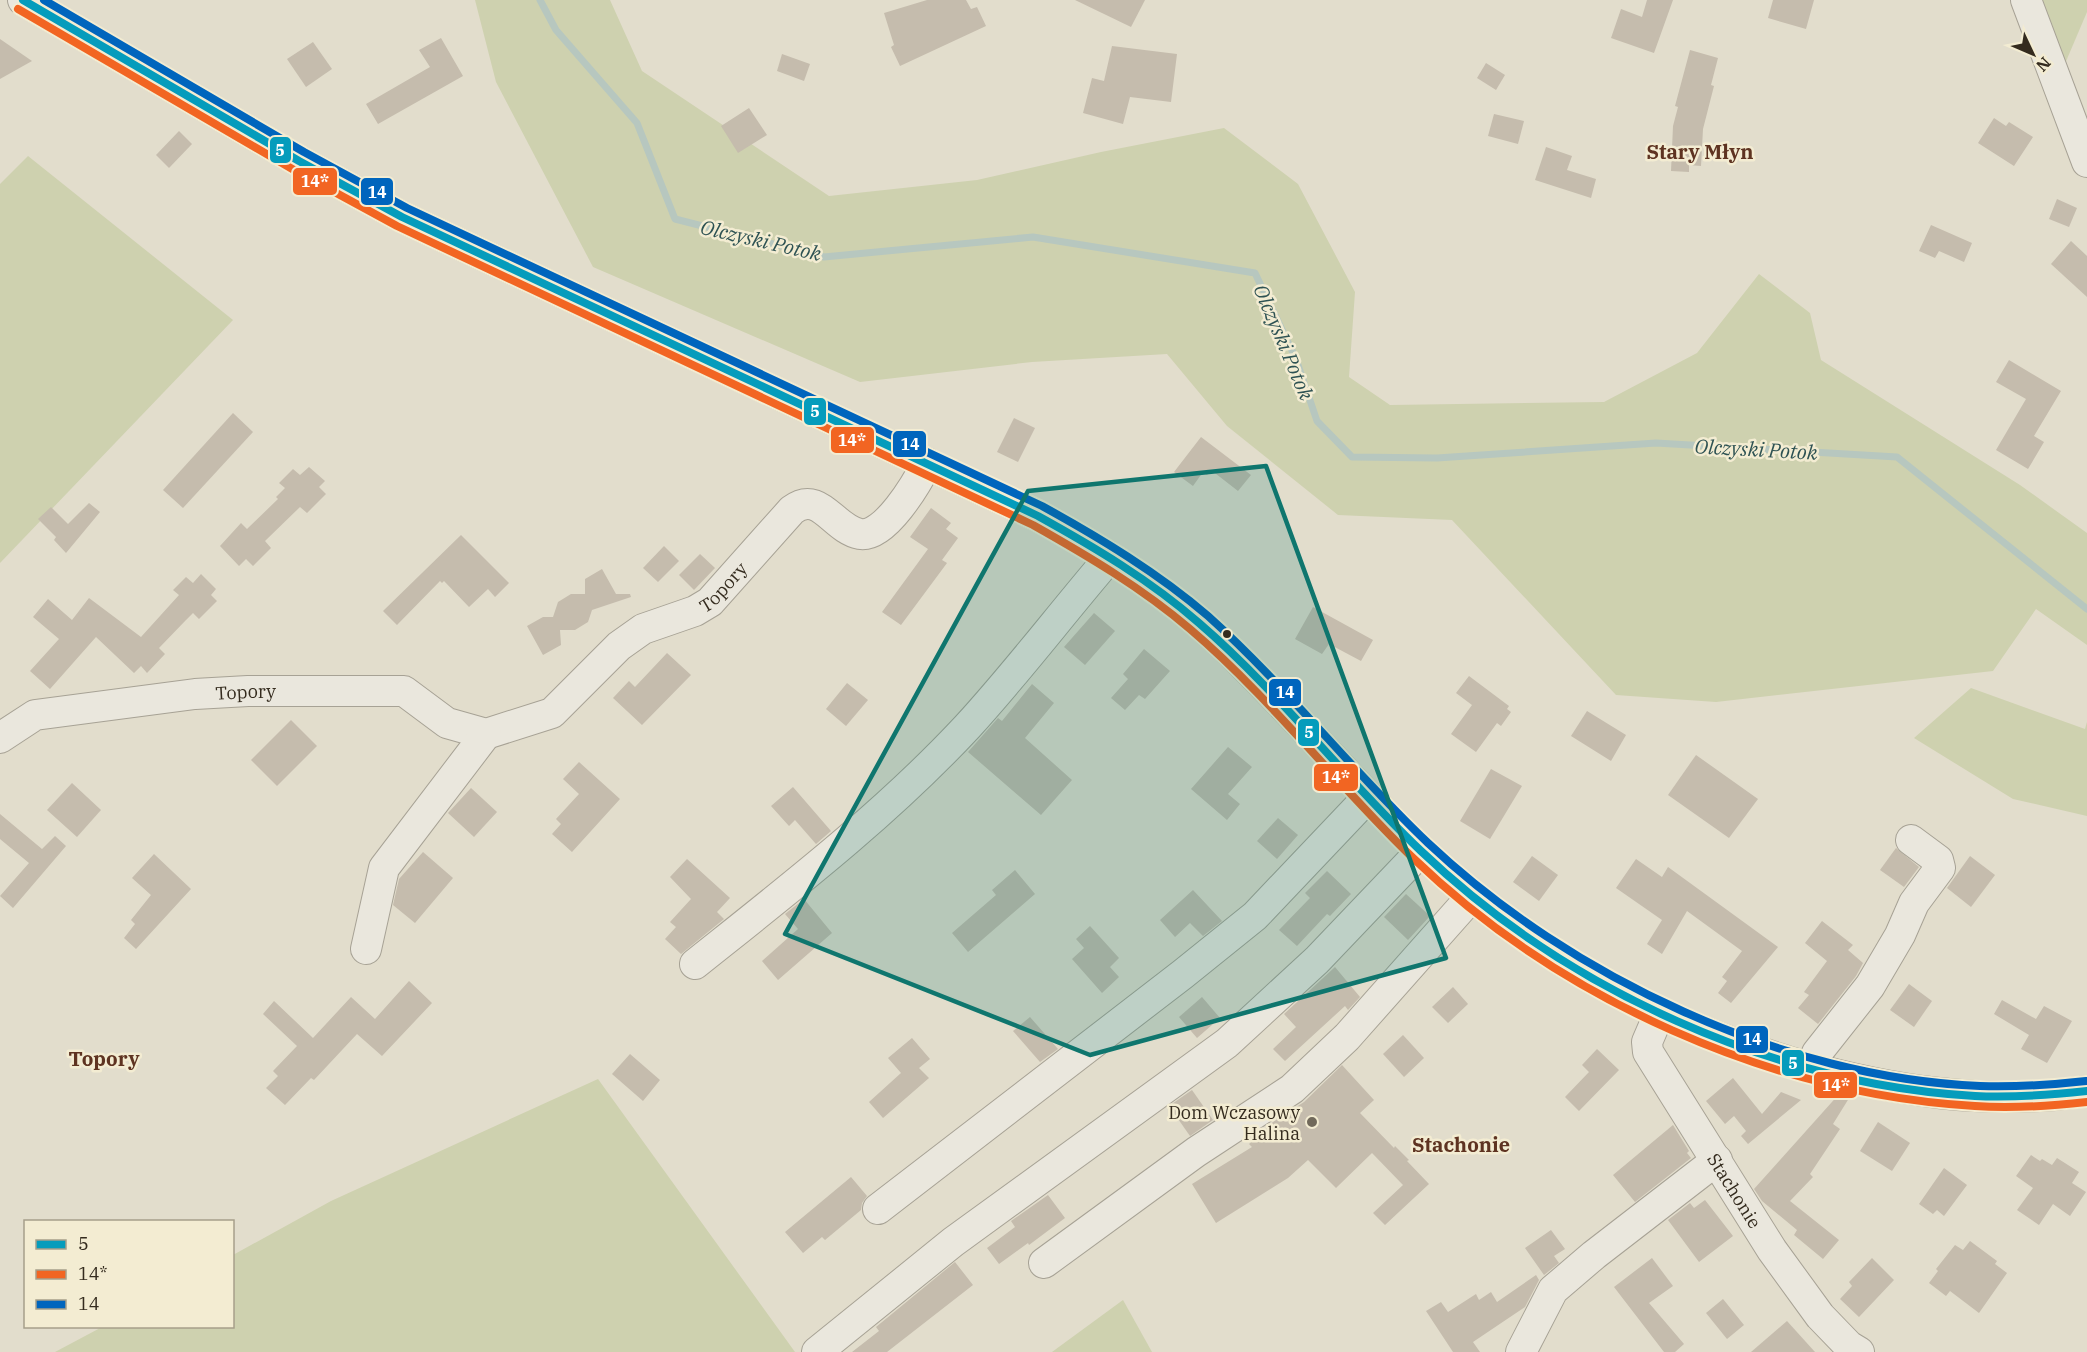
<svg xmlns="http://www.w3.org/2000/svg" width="2087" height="1352" font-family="'IBM Plex Serif',serif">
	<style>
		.green { fill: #ced1af }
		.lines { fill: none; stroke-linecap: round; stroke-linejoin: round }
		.stream { stroke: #b7c7bf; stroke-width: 7 }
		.building { fill: #c5bcad }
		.minor-casing { stroke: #a7a295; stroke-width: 32 }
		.minor { stroke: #eae7dd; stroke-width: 30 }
		.bus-1-casing { stroke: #f3ecd2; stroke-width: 12 }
		.bus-2-casing { stroke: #f3ecd2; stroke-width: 12 }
		.bus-3-casing { stroke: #f3ecd2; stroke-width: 12 }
		.bus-1 { stroke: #059cbc; stroke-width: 8 }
		.bus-2 { stroke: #f26522; stroke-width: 8 }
		.bus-3 { stroke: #0065bd; stroke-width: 8 }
		.marked { fill: #0f766e; fill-opacity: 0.2; stroke: #0f766e; stroke-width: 4.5; stroke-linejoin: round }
		.bus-dot { fill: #342b1e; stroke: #f3ecd2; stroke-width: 2 }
		.poi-dot { fill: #71695b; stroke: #f3ecd2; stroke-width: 2 }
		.labels { text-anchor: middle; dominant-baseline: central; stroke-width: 5; stroke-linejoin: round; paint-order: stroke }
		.street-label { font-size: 18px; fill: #342b1e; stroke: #f3ecd2 }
		.poi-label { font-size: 18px; fill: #342b1e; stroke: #f3ecd2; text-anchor: end }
		.neighbourhood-label { font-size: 20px; font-weight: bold; fill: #5e3321; stroke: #f3ecd2 }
		.water-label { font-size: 20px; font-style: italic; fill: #2e5253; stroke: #f3ecd2 }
		.line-badge { stroke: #f3ecd2; stroke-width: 2 }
		.badge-label { font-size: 16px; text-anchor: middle; font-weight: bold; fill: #fff }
	</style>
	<rect width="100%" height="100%" fill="#e2ddcc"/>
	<g class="green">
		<path d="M 475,0 L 610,0 L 642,71 L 829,196 L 977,180 L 1101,152 L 1224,128 L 1298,184 L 1355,292 L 1349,377 L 1390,405 L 1604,402 L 1697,353 L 1759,274 L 1810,313 L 1821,360 L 2020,485 L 2087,533 L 2087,645 L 2036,609 L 1993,671 L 1716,702 L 1616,695 L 1452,520 L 1338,515 L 1227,426 L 1167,354 L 1032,362 L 860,382 L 593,267 L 496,82 Z"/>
		<path d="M 2030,0 L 2087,0 L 2087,12 L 2064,66 Z"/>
		<path d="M 28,156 L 233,320 L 0,563 L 0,184 Z"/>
		<path d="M 1971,688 L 2085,729 L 2087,722 L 2087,816 L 2013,799 L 1914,738 Z"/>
		<path d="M 598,1079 L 795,1352 L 55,1352 L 102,1327 L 232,1326 L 233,1255 L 331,1201 Z"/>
		<path d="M 1123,1300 L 1152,1352 L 1052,1352 Z"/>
	</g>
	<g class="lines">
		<path class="stream" d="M 540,0 L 556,30 L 637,123 L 675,219 L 824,257 L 1033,237 L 1255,273 L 1296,359 L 1317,421 L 1352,457 L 1437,458 L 1656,443 L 1897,457 L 2087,609"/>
	</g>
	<g class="building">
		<path d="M 927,0 L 966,0 L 971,9 L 977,7 L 986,26 L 900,66 L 891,47 L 894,45 L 884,13 Z"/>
		<path d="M 1075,0 L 1145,0 L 1131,27 Z"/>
		<path d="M 1647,0 L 1673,0 L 1654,53 L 1611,38 L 1621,9 L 1642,17 Z"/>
		<path d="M 1773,0 L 1814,0 L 1806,29 L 1768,18 Z"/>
		<path d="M 441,38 L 463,76 L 378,124 L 366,104 L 430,67 L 419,50 Z"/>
		<path d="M 0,39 L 32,61 L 0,79 Z"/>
		<path d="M 313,42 L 332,69 L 306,87 L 287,59 Z"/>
		<path d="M 1112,46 L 1177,54 L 1171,102 L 1130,97 L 1123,124 L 1083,113 L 1092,78 L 1104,81 Z"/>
		<path d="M 1690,50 L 1718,58 L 1711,85 L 1714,86 L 1703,129 L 1701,166 L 1689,165 L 1689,172 L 1671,171 L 1673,126 L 1678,107 L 1675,106 Z"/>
		<path d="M 782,54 L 810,64 L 804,81 L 777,71 Z"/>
		<path d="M 1486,63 L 1505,75 L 1496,90 L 1477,78 Z"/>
		<path d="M 749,108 L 767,135 L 738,153 L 721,126 Z"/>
		<path d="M 1494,114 L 1524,121 L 1518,144 L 1488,136 Z"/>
		<path d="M 1994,118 L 2006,126 L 2009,122 L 2033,137 L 2014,166 L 1978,143 Z"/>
		<path d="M 179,131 L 192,144 L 169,168 L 156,155 Z"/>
		<path d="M 1546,147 L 1572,156 L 1567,170 L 1596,179 L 1591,198 L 1535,180 Z"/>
		<path d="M 2057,199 L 2077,208 L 2069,227 L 2049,219 Z"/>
		<path d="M 1931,225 L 1972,243 L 1964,262 L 1939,251 L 1935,258 L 1919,251 Z"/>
		<path d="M 2071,241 L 2087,256 L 2087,297 L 2051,264 Z"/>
		<path d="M 2009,360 L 2061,391 L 2034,436 L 2044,442 L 2028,469 L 1996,450 L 2026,399 L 1996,382 Z"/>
		<path d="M 233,413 L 253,432 L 183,508 L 163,490 Z"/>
		<path d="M 1014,418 L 1035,428 L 1018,462 L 997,452 Z"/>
		<path d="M 1201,437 L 1251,475 L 1238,491 L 1211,470 L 1207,475 L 1203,472 L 1193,486 L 1174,472 Z"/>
		<path d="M 309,467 L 325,481 L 319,487 L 326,494 L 307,513 L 300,507 L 265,541 L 271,548 L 253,566 L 246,559 L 239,566 L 220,546 L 241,523 L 247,529 L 278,499 L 276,497 L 285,488 L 279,483 L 293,469 L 300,475 Z"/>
		<path d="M 89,503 L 100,512 L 66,553 L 54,540 L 56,537 L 38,519 L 51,507 L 68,524 Z"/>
		<path d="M 931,508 L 951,523 L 946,529 L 958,538 L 942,560 L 947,563 L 901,625 L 882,612 L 928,549 L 910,537 Z"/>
		<path d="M 461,535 L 509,583 L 495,597 L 488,589 L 469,607 L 444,581 L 442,583 L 440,581 L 397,625 L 383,611 Z"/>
		<path d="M 664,546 L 679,561 L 658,582 L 643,568 Z"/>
		<path d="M 700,554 L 715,568 L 694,590 L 679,575 Z"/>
		<path d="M 602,569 L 616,594 L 630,594 L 631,597 L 592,610 L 588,622 L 575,630 L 560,630 L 561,645 L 543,655 L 527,626 L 543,617 L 553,617 L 558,602 L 571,594 L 585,594 L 585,579 Z"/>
		<path d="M 201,574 L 216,589 L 211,595 L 217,601 L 199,619 L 193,613 L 186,620 L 159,648 L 165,654 L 147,673 L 141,666 L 134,673 L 96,637 L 50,689 L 30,671 L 59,639 L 33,617 L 48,599 L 72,620 L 89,598 L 141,637 L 179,595 L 173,590 L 186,577 L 193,583 Z"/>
		<path d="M 1313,607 L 1373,640 L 1361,661 L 1329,644 L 1322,654 L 1295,639 Z"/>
		<path d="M 1094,613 L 1115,631 L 1085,665 L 1064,647 Z"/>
		<path d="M 1144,649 L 1170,671 L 1145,699 L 1139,695 L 1125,710 L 1111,698 L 1128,679 L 1123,674 Z"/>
		<path d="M 667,653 L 691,675 L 642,725 L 613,698 L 629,681 L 635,687 Z"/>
		<path d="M 1469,676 L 1509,706 L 1507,709 L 1511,712 L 1501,726 L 1497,723 L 1476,752 L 1451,734 L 1472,705 L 1456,693 Z"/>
		<path d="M 847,683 L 868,700 L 846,726 L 826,709 Z"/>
		<path d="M 1032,684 L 1054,703 L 1025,738 L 1072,780 L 1041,815 L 968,752 L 998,718 L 1002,721 Z"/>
		<path d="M 1587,711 L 1626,735 L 1611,761 L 1571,736 Z"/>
		<path d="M 291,720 L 317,746 L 277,786 L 251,760 Z"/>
		<path d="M 1228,747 L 1252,767 L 1228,794 L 1240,804 L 1227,820 L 1191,789 Z"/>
		<path d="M 1696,755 L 1758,799 L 1729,838 L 1668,795 Z"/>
		<path d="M 579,762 L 620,799 L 572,852 L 552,834 L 561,824 L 556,819 L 579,794 L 563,779 Z"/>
		<path d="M 1491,769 L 1522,786 L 1490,839 L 1460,821 Z"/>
		<path d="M 72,783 L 101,810 L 77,837 L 47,810 Z"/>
		<path d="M 793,787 L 831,831 L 816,844 L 795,820 L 789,826 L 771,806 Z"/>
		<path d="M 471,788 L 497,812 L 474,837 L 448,813 Z"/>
		<path d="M 0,814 L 42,849 L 55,836 L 66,846 L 13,908 L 0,896 L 29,863 L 0,839 Z"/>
		<path d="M 1278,818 L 1298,835 L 1277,859 L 1257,841 Z"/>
		<path d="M 1896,848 L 1919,867 L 1904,887 L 1880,870 Z"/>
		<path d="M 423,852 L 453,878 L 415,923 L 393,905 L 399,879 Z"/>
		<path d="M 154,854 L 191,889 L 136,949 L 124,938 L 135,924 L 131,920 L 151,895 L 132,878 Z"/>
		<path d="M 1532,856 L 1558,875 L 1539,901 L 1513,882 Z"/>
		<path d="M 1970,856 L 1995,875 L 1971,907 L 1947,888 Z"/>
		<path d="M 687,859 L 730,898 L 717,912 L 724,919 L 681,954 L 665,939 L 676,927 L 670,922 L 691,899 L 670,877 Z"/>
		<path d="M 1636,859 L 1662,877 L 1668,867 L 1778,947 L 1731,1003 L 1718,993 L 1727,981 L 1722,977 L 1742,951 L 1687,911 L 1662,954 L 1647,944 L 1662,920 L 1616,888 Z"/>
		<path d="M 1015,870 L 1035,894 L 968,952 L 952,933 L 996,895 L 992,890 Z"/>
		<path d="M 1327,871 L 1351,894 L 1330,916 L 1327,914 L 1297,946 L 1279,930 L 1310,898 L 1305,893 Z"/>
		<path d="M 1193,890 L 1222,921 L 1203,936 L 1190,923 L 1175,937 L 1160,920 Z"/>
		<path d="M 1406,894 L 1430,916 L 1408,940 L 1384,917 Z"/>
		<path d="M 804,899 L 832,933 L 778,980 L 762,961 L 798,929 L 785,914 Z"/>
		<path d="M 1822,921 L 1853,945 L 1848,950 L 1863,963 L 1856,976 L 1818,1024 L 1798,1008 L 1809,995 L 1804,992 L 1827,961 L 1805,943 Z"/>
		<path d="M 1090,926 L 1119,958 L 1110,967 L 1119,977 L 1102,993 L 1072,959 L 1084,948 L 1076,939 Z"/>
		<path d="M 1335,967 L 1360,997 L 1348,1010 L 1345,1006 L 1285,1061 L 1273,1049 L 1296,1027 L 1284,1014 Z"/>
		<path d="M 409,981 L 432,1003 L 382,1056 L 357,1034 L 314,1080 L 311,1078 L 285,1105 L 266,1088 L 278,1076 L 273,1071 L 297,1046 L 263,1014 L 274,1001 L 313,1038 L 351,997 L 375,1019 Z"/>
		<path d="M 1909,984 L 1932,1001 L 1914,1027 L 1890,1010 Z"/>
		<path d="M 1453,987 L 1468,1004 L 1448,1023 L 1432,1007 Z"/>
		<path d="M 1202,997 L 1220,1018 L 1197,1038 L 1179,1017 Z"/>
		<path d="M 2002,1000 L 2036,1019 L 2044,1006 L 2072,1021 L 2047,1063 L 2021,1049 L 2029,1035 L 1994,1014 Z"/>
		<path d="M 1030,1017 L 1058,1049 L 1040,1062 L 1013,1031 Z"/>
		<path d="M 1403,1035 L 1424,1058 L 1404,1077 L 1383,1054 Z"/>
		<path d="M 912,1038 L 930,1059 L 919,1068 L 929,1078 L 883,1118 L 869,1102 L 901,1073 L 888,1058 Z"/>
		<path d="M 1597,1049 L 1619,1070 L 1579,1111 L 1565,1097 L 1589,1072 L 1582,1065 Z"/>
		<path d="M 630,1054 L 660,1080 L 643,1101 L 612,1074 Z"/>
		<path d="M 1342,1065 L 1374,1100 L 1360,1113 L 1394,1148 L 1395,1146 L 1409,1160 L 1407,1161 L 1429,1184 L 1385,1225 L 1373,1213 L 1403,1185 L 1372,1153 L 1336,1188 L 1308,1160 L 1288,1178 L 1216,1223 L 1192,1184 L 1252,1147 L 1249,1144 L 1273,1122 L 1304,1102 Z"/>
		<path d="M 1733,1078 L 1762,1114 L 1781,1092 L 1801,1100 L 1748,1144 L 1741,1136 L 1746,1131 L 1734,1116 L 1725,1124 L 1706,1101 Z"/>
		<path d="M 1192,1090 L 1213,1120 L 1190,1136 L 1169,1106 Z"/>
		<path d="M 1840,1093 L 1851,1095 L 1833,1124 L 1840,1129 L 1810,1174 L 1813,1177 L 1790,1201 L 1839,1240 L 1823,1259 L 1794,1235 L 1797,1230 L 1762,1201 L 1754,1189 Z"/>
		<path d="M 1878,1122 L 1910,1143 L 1892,1171 L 1860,1151 Z"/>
		<path d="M 1673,1125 L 1689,1151 L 1687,1153 L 1691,1158 L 1635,1202 L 1613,1175 Z"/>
		<path d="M 2031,1155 L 2040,1161 L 2042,1159 L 2052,1165 L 2057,1158 L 2079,1172 L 2072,1183 L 2086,1192 L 2070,1216 L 2053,1204 L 2039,1225 L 2017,1210 L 2033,1188 L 2016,1176 Z"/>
		<path d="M 1944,1168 L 1967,1185 L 1944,1216 L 1937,1210 L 1933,1214 L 1919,1204 Z"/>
		<path d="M 851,1177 L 867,1196 L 862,1203 L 861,1210 L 825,1240 L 822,1237 L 803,1253 L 785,1232 Z"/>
		<path d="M 1048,1195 L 1065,1218 L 1029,1245 L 1028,1243 L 999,1264 L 987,1248 L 1015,1227 L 1011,1221 Z"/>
		<path d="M 1705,1200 L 1733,1236 L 1699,1262 L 1668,1220 L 1690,1203 L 1694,1208 Z"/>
		<path d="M 1551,1230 L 1565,1249 L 1554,1256 L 1559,1263 L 1544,1275 L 1525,1248 Z"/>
		<path d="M 1970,1241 L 1997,1261 L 1995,1264 L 2007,1273 L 1979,1313 L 1950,1291 L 1946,1296 L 1929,1283 L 1938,1271 L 1936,1269 L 1955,1245 L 1963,1250 Z"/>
		<path d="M 1652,1258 L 1673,1286 L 1649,1303 L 1684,1344 L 1675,1352 L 1664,1352 L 1614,1287 Z"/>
		<path d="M 1872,1258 L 1894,1280 L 1859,1317 L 1840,1299 L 1852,1286 L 1849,1282 Z"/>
		<path d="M 955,1262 L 973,1285 L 887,1352 L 852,1352 L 879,1331 L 876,1327 Z"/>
		<path d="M 1536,1275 L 1539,1280 L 1525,1307 L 1473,1342 L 1480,1352 L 1453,1352 L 1426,1311 L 1441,1302 L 1448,1312 L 1476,1294 L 1479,1300 L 1491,1292 L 1497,1302 Z"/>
		<path d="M 1723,1299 L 1744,1325 L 1727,1339 L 1706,1313 Z"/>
		<path d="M 1787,1321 L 1815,1352 L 1751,1352 Z"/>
	</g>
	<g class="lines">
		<g class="minor-casing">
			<g id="minor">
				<path d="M 23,0 L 299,161 L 402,217 L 1038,516 C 1102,551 1165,590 1218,640 C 1289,706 1351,783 1421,851 C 1527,953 1657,1023 1797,1064 C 1892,1091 1989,1106 2087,1091"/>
				<path d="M 2026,0 L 2087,162"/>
				<path id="s1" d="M 0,738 L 35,715 L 195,694 L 248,691 L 404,691 L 447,723 L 486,734 L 552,713 L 619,646 L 643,629 L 695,611 L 710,602 L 792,510 C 820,489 833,529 860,534 C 885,538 917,483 927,463"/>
				<path d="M 366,949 L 384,868 L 486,734"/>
				<path d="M 695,964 C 789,889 885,815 967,727 C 1013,677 1055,622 1099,570 L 1106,555"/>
				<path id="s2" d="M 1659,1014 L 1647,1042 L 1648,1052 L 1772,1250 L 1820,1316 L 1849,1346 L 1859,1352"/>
				<path d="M 1811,1068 L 1817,1053 L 1870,986 L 1900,935 L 1914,903 L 1940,868 L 1938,860 L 1911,840"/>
				<path d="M 878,1209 L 1183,974 L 1255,916 L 1368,797"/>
				<path d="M 1044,1263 L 1196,1152 L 1292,1089 L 1347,1037 L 1472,896"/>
				<path d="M 817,1352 L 953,1242 L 1227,1043 L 1317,960 L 1421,851"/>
				<path d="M 1521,1352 L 1553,1290 L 1594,1255 L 1717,1160"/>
			</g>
		</g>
		<use href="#minor" class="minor"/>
		<g class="bus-1-casing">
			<path id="bus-1" d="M 23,0 L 299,161 L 402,217 L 1038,516 C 1094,547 1150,580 1199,623 C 1279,692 1344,778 1421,851 C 1567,990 1773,1084 1975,1096 C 2013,1098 2050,1095 2087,1091"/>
		</g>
		<g class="bus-2-casing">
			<path id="bus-2" d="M 18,9 L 294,170 L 397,226 L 1033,525 C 1088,556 1142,588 1190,629 C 1271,698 1336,784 1413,858 C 1560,999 1770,1094 1975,1106 C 2012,1109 2050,1106 2087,1102"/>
		</g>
		<g class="bus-3-casing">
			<path id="bus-3" d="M 44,0 L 304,152 L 407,208 L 1042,506 C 1100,538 1158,573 1208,616 C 1287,687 1352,771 1428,843 C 1570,977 1784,1078 1980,1086 C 2016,1087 2051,1085 2086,1081"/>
		</g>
		<use href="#bus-1" class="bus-1"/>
		<use href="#bus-2" class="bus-2"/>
		<use href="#bus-3" class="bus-3"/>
	</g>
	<path class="marked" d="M 1266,466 L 1446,958 L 1090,1055 L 785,934 L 1028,491 Z"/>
	<circle class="bus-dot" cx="1227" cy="634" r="5"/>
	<circle class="poi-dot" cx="1312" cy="1122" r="6"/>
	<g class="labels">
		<g class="street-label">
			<text stroke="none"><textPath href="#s1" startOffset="792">Topory</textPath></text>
			<text stroke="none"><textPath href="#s1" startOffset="254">Topory</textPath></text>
			<text stroke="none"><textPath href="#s2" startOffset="204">Stachonie</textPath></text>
		</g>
		<g class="poi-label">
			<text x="1300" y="1112">Dom Wczasowy<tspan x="1300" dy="21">Halina</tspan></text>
		</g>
		<g class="neighbourhood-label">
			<text x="1700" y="151">Stary Młyn</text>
			<text x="104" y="1058">Topory</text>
			<text x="1461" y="1144">Stachonie</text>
		</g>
		<g class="water-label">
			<text transform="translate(761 240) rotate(13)">Olczyski Potok</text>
			<text transform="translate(1284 342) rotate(67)">Olczyski Potok</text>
			<text transform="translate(1756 449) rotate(3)">Olczyski Potok</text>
		</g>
	</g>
	<g class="line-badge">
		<rect x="269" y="136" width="23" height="28" rx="6" fill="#059cbc"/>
		<rect x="292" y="167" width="46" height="29" rx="6" fill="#f26522"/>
		<rect x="360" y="177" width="34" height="29" rx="6" fill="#0065bd"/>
		<rect x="803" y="397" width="24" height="29" rx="6" fill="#059cbc"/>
		<rect x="830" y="426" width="45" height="28" rx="6" fill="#f26522"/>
		<rect x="892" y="430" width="35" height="28" rx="6" fill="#0065bd"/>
		<rect x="1268" y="678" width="34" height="29" rx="6" fill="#0065bd"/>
		<rect x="1297" y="718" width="23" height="29" rx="6" fill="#059cbc"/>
		<rect x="1313" y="763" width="46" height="29" rx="6" fill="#f26522"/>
		<rect x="1735" y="1025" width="34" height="29" rx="6" fill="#0065bd"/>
		<rect x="1781" y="1049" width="24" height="28" rx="6" fill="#059cbc"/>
		<rect x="1813" y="1071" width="45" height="28" rx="6" fill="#f26522"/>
	</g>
	<g class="badge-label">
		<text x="280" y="156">5</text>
		<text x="315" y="187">14*</text>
		<text x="377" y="198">14</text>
		<text x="815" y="417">5</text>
		<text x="852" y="446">14*</text>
		<text x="910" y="450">14</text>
		<text x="1285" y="698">14</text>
		<text x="1309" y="738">5</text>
		<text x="1336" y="783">14*</text>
		<text x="1752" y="1045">14</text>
		<text x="1793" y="1069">5</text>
		<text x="1836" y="1091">14*</text>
	</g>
	<rect x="24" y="1220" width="210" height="108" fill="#f3ecd2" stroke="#a79f8a" stroke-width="1.5"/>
	<rect x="36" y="1240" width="30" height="9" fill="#059cbc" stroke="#a79f8a" stroke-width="1.5"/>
	<text x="78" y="1250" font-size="18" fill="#342b1e">5</text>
	<rect x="36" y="1270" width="30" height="9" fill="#f26522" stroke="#a79f8a" stroke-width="1.5"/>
	<text x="78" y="1280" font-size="18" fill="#342b1e">14*</text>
	<rect x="36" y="1300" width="30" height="9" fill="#0065bd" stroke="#a79f8a" stroke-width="1.5"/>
	<text x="78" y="1310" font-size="18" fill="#342b1e">14</text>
	<g transform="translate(2033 54) rotate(134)" stroke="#f3ecd2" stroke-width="4.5" paint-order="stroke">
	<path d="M0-4.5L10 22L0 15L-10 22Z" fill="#342b1e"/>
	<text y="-9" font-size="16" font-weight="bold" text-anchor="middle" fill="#342b1e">N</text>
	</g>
</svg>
